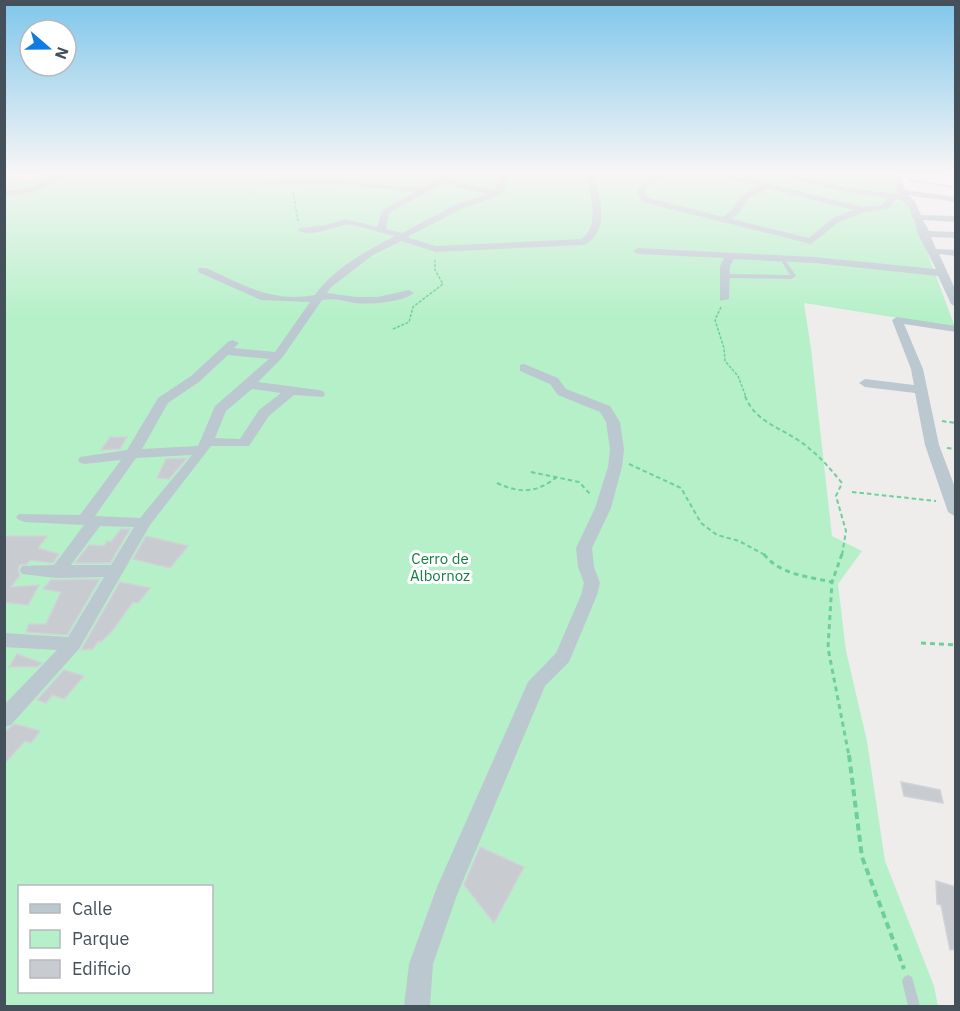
<svg xmlns="http://www.w3.org/2000/svg" width="960" height="1011" font-family="'IBM Plex Sans',sans-serif">
	<style>
		.green { fill: #b6f0c9; fill-rule: evenodd }
		.building { fill: #c8ccd1; stroke: #cfd3d8; stroke-width: 1.5 }
		.lines { fill: none; stroke-linecap: round; stroke-linejoin: round }
		.path-far3 { stroke: #6dd099; stroke-width: 1.5; stroke-dasharray: 3 1.5; stroke-linecap: butt }
		.path-far2 { stroke: #6dd099; stroke-width: 2; stroke-dasharray: 4.5 3; stroke-linecap: butt }
		.path-far1 { stroke: #6dd099; stroke-width: 3; stroke-dasharray: 5 4; stroke-linecap: butt }
		.path { stroke: #6dd099; stroke-width: 4; stroke-dasharray: 7 4.5; stroke-linecap: butt }
		.lane { fill: #bcc8d0; fill-rule: evenodd }
		.street { fill: #bcc8d0; fill-rule: evenodd }
		.labels { text-anchor: middle; dominant-baseline: central; stroke-width: 6; stroke-linejoin: round; paint-order: stroke }
		.park-label { font-size: 15px; fill: #127e41; stroke: #fff }
	</style>
	<rect width="100%" height="100%" fill="#efecec"/>
	<path class="green" d="M 42,174 L 898,174 L 955,327 L 804,303 L 811,349 L 832,536 L 862,551 L 838,584 L 846,651 L 867,741 L 885,861 L 934,986 L 938,1006 L 5,1006 L 5,176 L 30,180 ZM 20,886 L 212,886 L 212,992 L 20,992 Z"/>
	<g class="building">
		<path d="M 110,437 L 127,437 L 120,449 L 101,450 Z"/>
		<path d="M 187,458 L 169,479 L 157,478 L 166,459 Z"/>
		<path d="M 121,529 L 130,529 L 110,563 L 75,563 L 89,545 L 104,546 L 107,541 L 111,542 Z"/>
		<path d="M 4,536 L 47,536 L 38,548 L 59,554 L 53,563 L 30,560 L 27,564 L 20,565 L 18,569 L 20,575 L 11,587 L 39,585 L 28,605 L 4,602 Z"/>
		<path d="M 146,536 L 188,546 L 170,568 L 133,559 Z"/>
		<path d="M 100,579 L 67,635 L 26,632 L 29,624 L 46,624 L 61,592 L 43,589 L 51,580 Z"/>
		<path d="M 120,582 L 150,588 L 138,603 L 133,602 L 112,631 L 101,642 L 98,641 L 93,649 L 81,650 Z"/>
		<path d="M 17,654 L 42,663 L 37,667 L 9,667 Z"/>
		<path d="M 64,670 L 84,676 L 64,699 L 52,695 L 46,703 L 37,700 Z"/>
		<path d="M 15,724 L 40,731 L 31,743 L 25,741 L 4,764 L 4,732 Z"/>
		<path d="M 901,782 L 940,790 L 943,803 L 904,796 Z"/>
		<path d="M 480,847 L 524,867 L 494,923 L 464,885 Z"/>
		<path d="M 936,881 L 956,887 L 956,949 L 950,950 L 941,905 L 937,904 Z"/>
	</g>
	<g class="lines">
		<g class="path-far3">
			<path d="M 216,174 L 221,178 L 240,174"/>
			<path d="M 909,180 L 956,188"/>
			<path d="M 293,192 L 298,221"/>
			<path d="M 721,307 L 715,320 L 724,348 L 725,361 L 738,376 L 746,397"/>
			<path d="M 393,329 L 409,322 L 413,307 L 443,284 L 435,270 L 435,260"/>
		</g>
		<g class="path-far2">
			<path d="M 745,396 C 754,420 778,427 798,440 C 816,452 829,467 842,483 L 836,496 L 846,531 L 842,555"/>
			<path d="M 942,421 L 956,423"/>
			<path d="M 947,448 L 956,449"/>
			<path d="M 629,464 L 681,488 L 701,523 L 717,535 L 739,541 L 765,555"/>
			<path d="M 531,472 L 579,482 L 591,495"/>
			<path d="M 497,483 C 521,494 536,493 557,477"/>
			<path d="M 852,492 L 936,501"/>
		</g>
		<g class="path-far1">
			<path d="M 764,554 C 778,574 809,577 832,582"/>
			<path d="M 842,554 L 832,582 L 828,648 L 849,756"/>
			<path d="M 921,643 L 956,645"/>
		</g>
		<path class="path" d="M 849,755 L 862,857 L 904,969"/>
		<g class="lane">
			<path d="M 780,258 L 784,258 L 796,276 L 791,279 L 724,278 L 721,276 L 724,274 L 790,275 L 780,259 Z"/>
			<path d="M 908,975 L 912,977 L 920,1006 L 908,1006 L 902,981 L 904,977 Z"/>
		</g>
		<g class="street">
			<path d="M 60,174 L 70,174 L 34,192 L 4,196 L 4,191 L 29,188 Z"/>
			<path d="M 447,174 L 457,174 L 447,180 L 495,190 L 500,174 L 508,174 L 505,189 L 500,195 L 463,208 L 409,236 L 409,238 L 436,246 L 581,239 C 601,226 590,194 586,174 L 594,174 C 600,196 611,234 583,245 L 436,252 L 401,241 L 373,255 L 331,287 L 327,293 L 356,297 L 378,297 L 409,290 L 414,293 C 403,302 370,305 355,303 C 343,301 334,298 322,300 L 282,358 L 258,382 L 319,390 L 323,391 L 325,394 L 323,397 L 294,395 L 269,416 L 249,446 L 211,446 L 150,525 L 79,649 L 11,725 L 4,727 L 4,705 L 57,650 L 4,647 L 4,633 L 68,637 L 104,577 L 57,578 L 22,574 L 20,570 L 22,566 L 54,565 L 84,525 L 24,522 L 19,520 L 16,517 L 19,514 L 80,515 L 121,460 L 85,464 L 80,463 L 78,460 L 80,457 L 127,450 L 158,398 L 191,376 L 229,341 L 233,340 L 239,343 L 234,348 L 275,352 L 310,302 L 261,300 L 198,272 L 198,268 L 206,268 C 244,285 272,303 315,295 C 334,268 366,251 395,236 C 382,234 356,223 344,225 C 331,228 310,238 298,230 L 300,228 L 326,225 L 346,219 L 377,227 L 382,211 L 415,192 L 323,183 L 264,186 L 261,186 L 261,182 L 323,179 L 422,188 ZM 441,184 L 488,194 L 457,204 L 402,233 L 386,229 L 389,214 L 394,210 ZM 228,355 L 269,359 L 215,406 L 198,446 L 142,449 L 168,403 L 199,382 ZM 252,389 L 281,393 L 259,410 L 240,439 L 215,438 L 226,411 ZM 192,455 L 140,518 L 95,516 L 136,458 ZM 100,526 L 134,527 L 111,565 L 71,565 Z"/>
			<path d="M 661,174 L 671,174 L 647,186 L 645,192 L 648,198 L 723,217 L 732,210 L 742,195 L 759,186 L 712,174 L 726,174 L 765,183 L 769,182 L 773,185 L 863,207 L 882,205 L 888,198 L 846,192 L 771,174 L 785,174 L 846,188 L 898,194 L 893,178 L 857,176 L 853,174 L 900,174 L 905,190 L 956,197 L 956,202 L 907,195 L 914,200 L 921,215 L 956,216 L 956,222 L 923,220 L 929,231 L 956,232 L 956,238 L 931,237 L 936,249 L 956,250 L 956,256 L 939,254 L 956,291 L 956,307 L 951,304 L 938,276 L 814,263 L 734,259 L 730,266 L 729,299 L 720,301 L 720,266 L 724,258 L 638,254 L 633,251 L 638,248 L 814,257 L 936,269 L 918,234 L 914,219 L 911,217 L 912,215 C 909,206 906,200 896,199 L 888,209 L 865,212 L 839,222 L 811,244 L 642,202 L 637,192 L 639,185 ZM 767,188 L 854,210 L 833,218 L 809,238 L 731,219 L 738,214 L 748,199 Z"/>
			<path d="M 937,174 L 956,174 L 956,178 Z"/>
			<path d="M 897,317 L 956,326 L 956,332 L 904,324 L 923,369 L 939,445 L 956,490 L 956,517 L 948,512 L 925,445 L 915,393 L 865,387 L 859,383 L 865,379 L 914,385 L 911,369 L 892,320 Z"/>
			<path d="M 524,364 L 558,378 L 566,389 L 610,406 L 620,422 L 624,449 L 622,467 L 611,508 L 592,548 L 594,567 L 600,583 L 597,595 L 569,662 L 545,686 L 457,895 L 433,964 L 430,1006 L 404,1006 L 409,964 L 437,887 L 528,682 L 556,653 L 581,595 L 584,583 L 578,567 L 576,548 L 595,508 L 608,467 L 610,449 L 606,422 L 600,412 L 558,395 L 550,384 L 520,371 L 520,365 Z"/>
		</g>
	</g>
	<linearGradient id="sky" x2="0" y2="1"><stop stop-color="#7fc6eb"/><stop offset="0.55" stop-color="#f8f6f6"/><stop offset="1" stop-color="#f8f6f6" stop-opacity="0"/></linearGradient>
	<rect width="960" height="315" fill="url(#sky)"/>
	<g class="labels">
		<g class="park-label">
			<text x="440" y="558">Cerro de<tspan x="440" dy="17">Albornoz</tspan></text>
		</g>
	</g>
	<rect width="960" height="1011" fill="none" stroke="#44515a" stroke-width="12"/>
	<rect x="18" y="885" width="195" height="108" fill="#ffffff" stroke="#b4b9bd" stroke-width="1.5"/>
	<rect x="30" y="904" width="30" height="9" fill="#bcc8d0" stroke="#b4b9bd" stroke-width="1.5"/>
	<text x="72" y="915" font-size="18" fill="#44515a">Calle</text>
	<rect x="30" y="930" width="30" height="18" fill="#b6f0c9" stroke="#b4b9bd" stroke-width="1.5"/>
	<text x="72" y="945" font-size="18" fill="#44515a">Parque</text>
	<rect x="30" y="960" width="30" height="18" fill="#c8ccd1" stroke="#b4b9bd" stroke-width="1.5"/>
	<text x="72" y="975" font-size="18" fill="#44515a">Edificio</text>
	<g transform="translate(48 48) rotate(110)"><circle r="28" fill="#ffffff" stroke="#b4b9bd" stroke-width="1.5"/>
	<path d="M0-4.5L10 22L0 15L-10 22Z" fill="#107be5"/>
	<text y="-9" font-size="16" font-weight="bold" text-anchor="middle" fill="#44515a">N</text>
	</g>
</svg>
